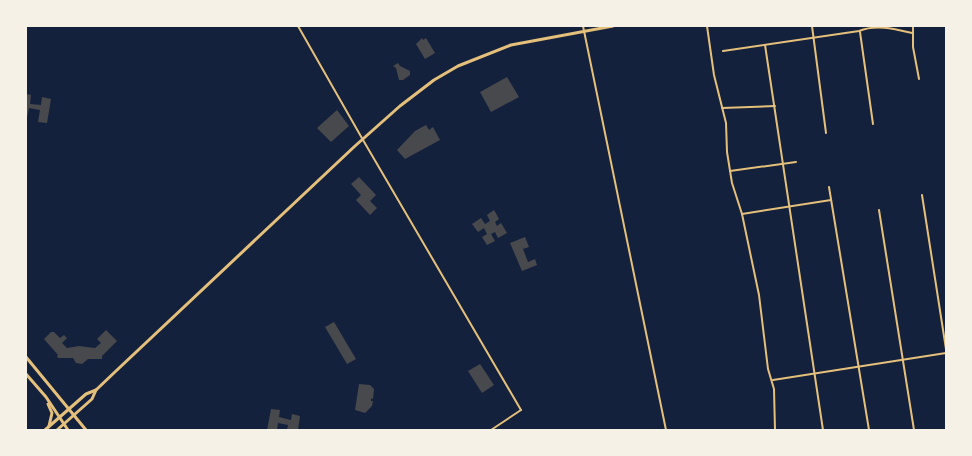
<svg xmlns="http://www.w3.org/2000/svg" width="972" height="456" font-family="Commissioner,sans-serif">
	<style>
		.building { fill: #48494c }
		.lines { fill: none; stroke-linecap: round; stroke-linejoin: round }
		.minor { stroke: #e5c07b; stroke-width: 2 }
		.tertiary { stroke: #e5c07b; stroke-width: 2 }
		.secondary { stroke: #e5c07b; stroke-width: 3 }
	</style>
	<rect width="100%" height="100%" fill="#14213d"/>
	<g class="building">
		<path d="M 422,38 L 423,40 L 426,38 L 435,53 L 425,59 L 416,44 Z"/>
		<path d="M 398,63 L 400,66 L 410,71 L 410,75 L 403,80 L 399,80 L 396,68 L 393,66 Z"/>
		<path d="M 507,77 L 519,97 L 491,112 L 480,92 Z"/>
		<path d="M 26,94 L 31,95 L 30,104 L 41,105 L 42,97 L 51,99 L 47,123 L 38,122 L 40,110 L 29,108 L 26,122 Z"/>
		<path d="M 337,110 L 349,126 L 331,142 L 317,128 Z"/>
		<path d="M 426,125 L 429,130 L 433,127 L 440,140 L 405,159 L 397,150 L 415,131 Z"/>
		<path d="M 359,177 L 376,195 L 370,201 L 377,208 L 370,215 L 356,200 L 361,195 L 351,184 Z"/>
		<path d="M 494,210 L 499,219 L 495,222 L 497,226 L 501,223 L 507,233 L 498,238 L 495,232 L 491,234 L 495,241 L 487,245 L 482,237 L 487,234 L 484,228 L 478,232 L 472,224 L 481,218 L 485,224 L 490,221 L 487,215 Z"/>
		<path d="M 525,237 L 529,247 L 523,249 L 528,262 L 535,259 L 537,265 L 522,271 L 510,243 Z"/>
		<path d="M 334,322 L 356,359 L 347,364 L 325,327 Z"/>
		<path d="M 106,330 L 117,341 L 102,356 L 102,359 L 88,359 L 82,364 L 76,363 L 73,358 L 58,358 L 57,356 L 58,355 L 44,339 L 51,332 L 54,332 L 60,338 L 64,335 L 67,338 L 62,343 L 67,348 L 79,346 L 95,348 L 101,343 L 97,339 Z"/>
		<path d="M 480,364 L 494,385 L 482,393 L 468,371 Z"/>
		<path d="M 359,384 L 370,385 L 374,389 L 373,399 L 371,398 L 371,401 L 373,401 L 372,406 L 365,413 L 355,410 Z"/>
		<path d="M 271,409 L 280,410 L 279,417 L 291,420 L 292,414 L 300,416 L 298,430 L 287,430 L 288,425 L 278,423 L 277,430 L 267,430 Z"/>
	</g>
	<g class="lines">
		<g class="minor">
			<path d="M 707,26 L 714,75 L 726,123 L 727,152 L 732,183 L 742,214 L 759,295 L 768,369 L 774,389 L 775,430"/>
			<path d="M 812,26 L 826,133"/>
			<path d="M 913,26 L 913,47 L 919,79"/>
			<path d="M 860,32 L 873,124"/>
			<path d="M 765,45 L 823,430"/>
			<path d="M 723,51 L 859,31 C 876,24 895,29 912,33"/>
			<path d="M 722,108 L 775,106"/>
			<path d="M 730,171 L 796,162"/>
			<path d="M 829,187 L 869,430"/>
			<path d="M 922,195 L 946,349"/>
			<path d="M 879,210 L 914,430"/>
			<path d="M 742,214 L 831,200"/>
			<path d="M 773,380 L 946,353"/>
			<path d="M 491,430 L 521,410"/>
		</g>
		<g class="tertiary">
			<path d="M 298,26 L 363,140 L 521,410"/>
			<path d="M 583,26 L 666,430"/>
		</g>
		<g class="secondary">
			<path d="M 26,357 L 86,430"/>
			<path d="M 26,374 L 46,397 L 68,430"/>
			<path d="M 48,404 L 52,413 L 49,426"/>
			<path d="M 45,430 L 86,394 L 96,390 L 117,370 L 355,146 L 400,106 L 434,80 L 458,66 L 511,45 L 613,26"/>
			<path d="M 57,430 L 92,399 L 96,390"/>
		</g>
	</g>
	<rect width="972" height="456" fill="none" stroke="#f6f1e7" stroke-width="54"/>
</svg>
